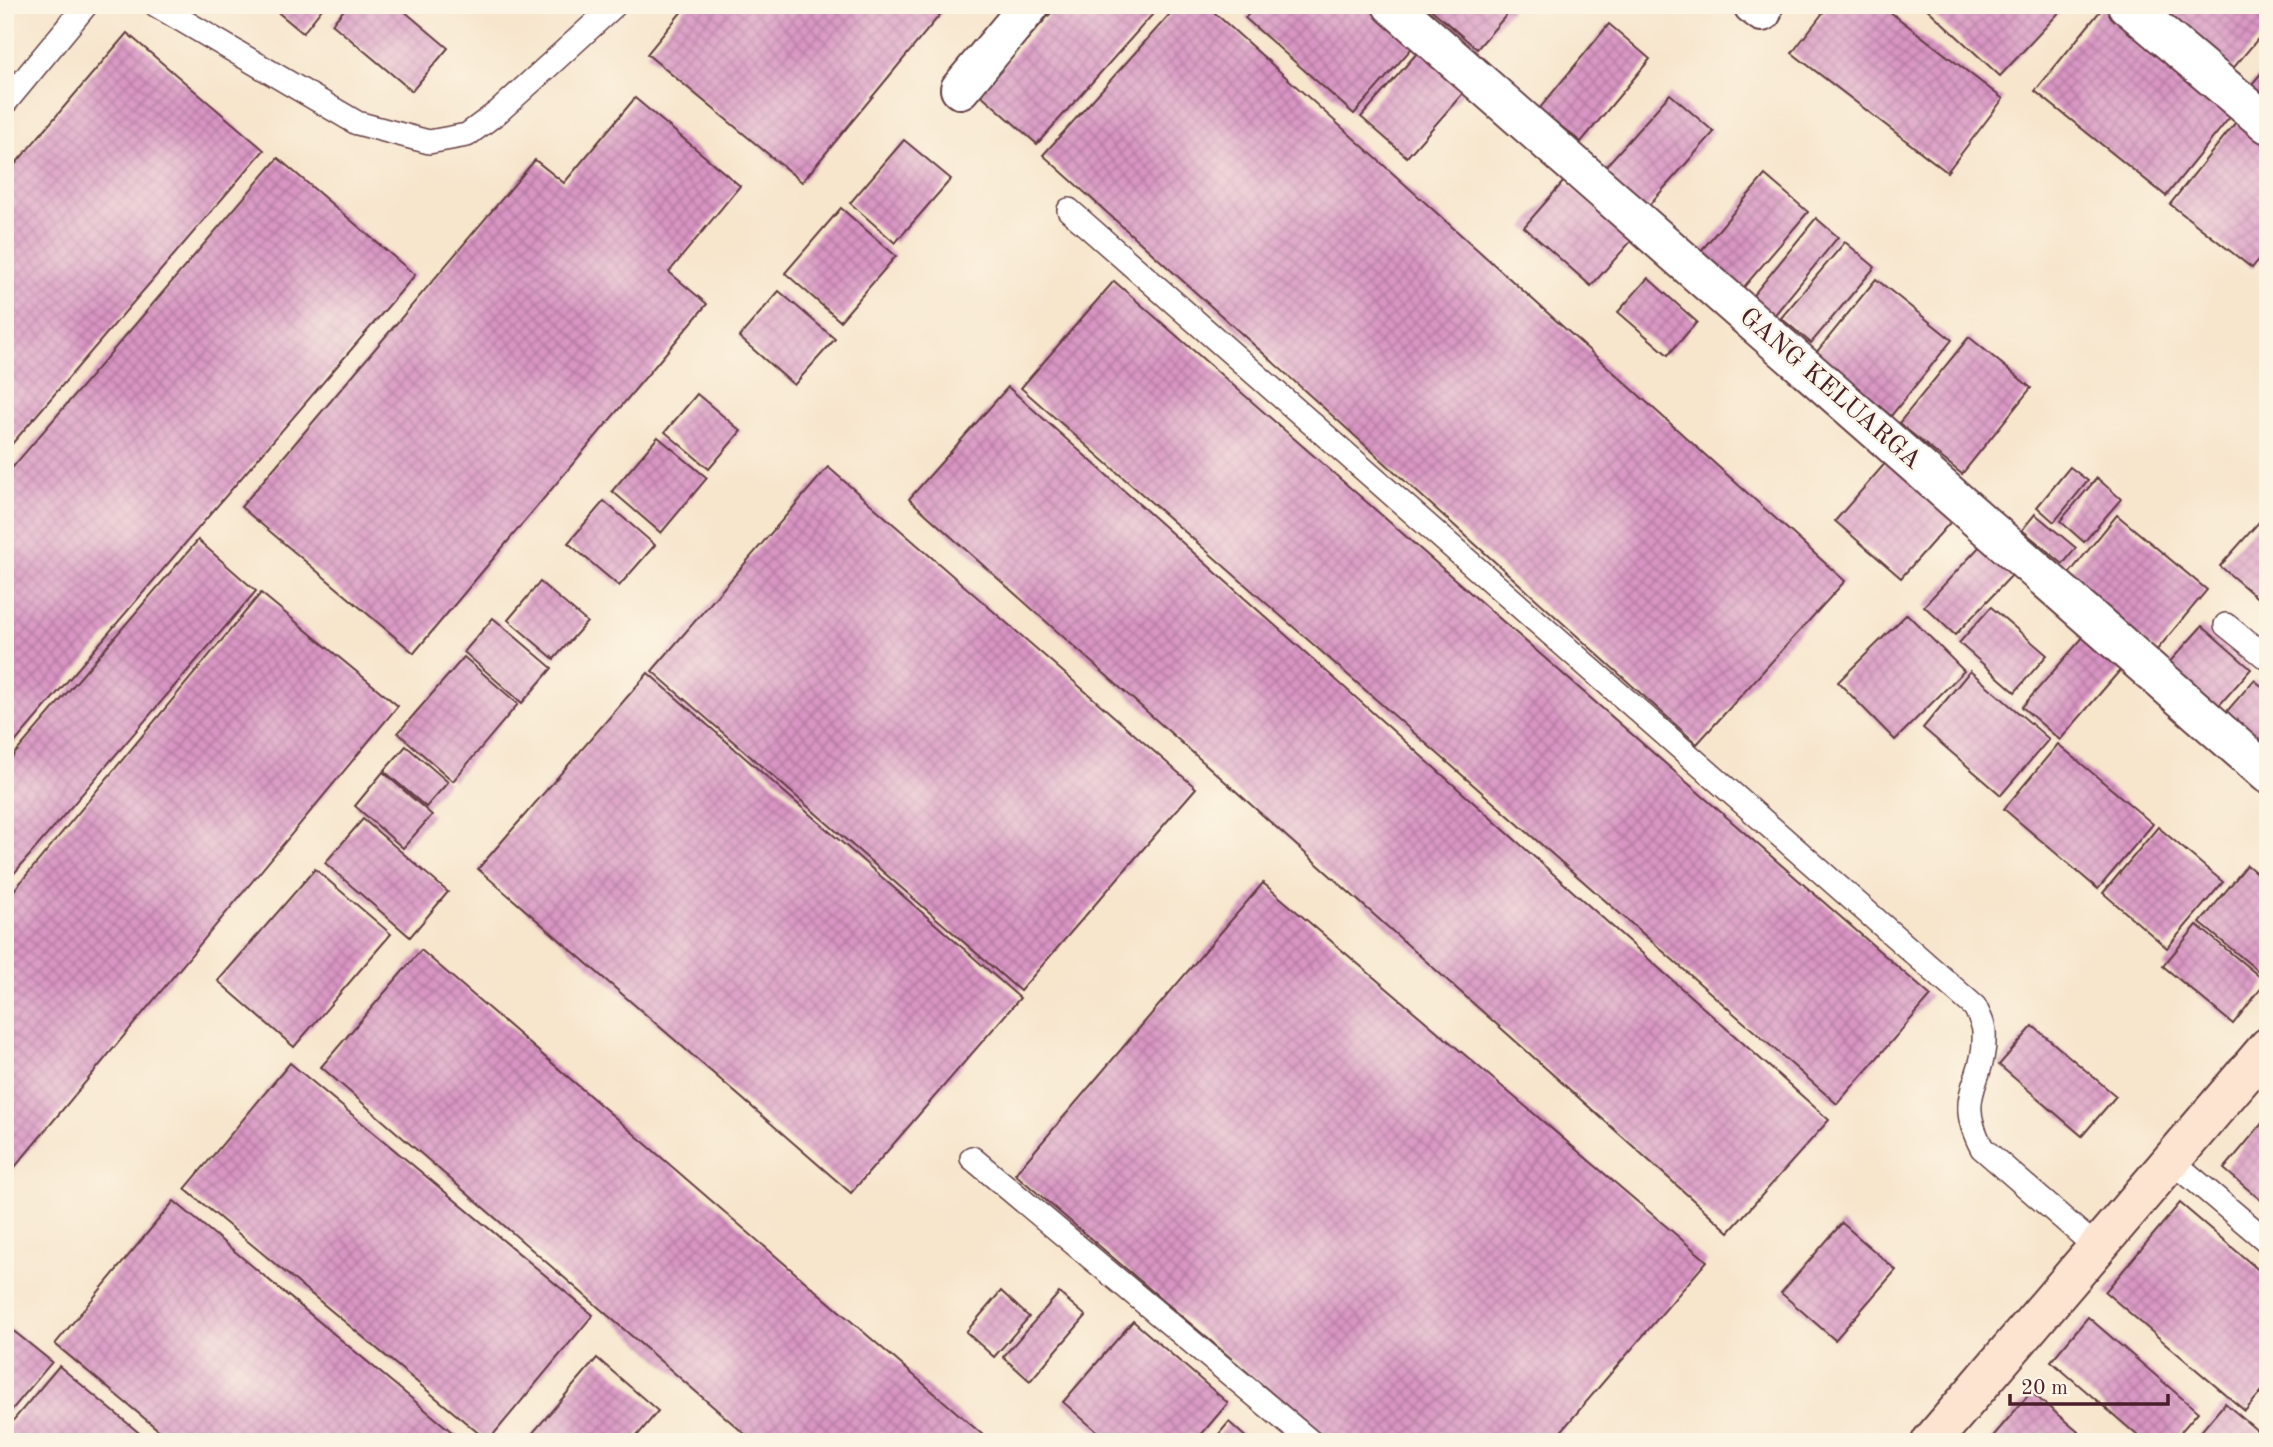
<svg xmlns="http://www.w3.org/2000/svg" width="2273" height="1447" font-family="'Old Standard TT',serif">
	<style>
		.building { fill: url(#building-cross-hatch) }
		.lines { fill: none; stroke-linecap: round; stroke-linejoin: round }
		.lane-casing { stroke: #643d43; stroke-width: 26 }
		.street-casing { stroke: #643d43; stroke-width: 42 }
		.secondary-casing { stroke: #643d43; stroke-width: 42 }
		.lane { stroke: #fff; stroke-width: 23 }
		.street { stroke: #fff; stroke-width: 38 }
		.secondary { stroke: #fde4d0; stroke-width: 38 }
		.labels { text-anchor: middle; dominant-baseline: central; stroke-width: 5; stroke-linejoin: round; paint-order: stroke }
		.street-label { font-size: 26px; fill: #4a1f2b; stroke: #fcf5e5 }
	</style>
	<defs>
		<pattern id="building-cross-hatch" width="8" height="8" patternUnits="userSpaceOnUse" patternTransform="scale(1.75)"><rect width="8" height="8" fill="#d995c4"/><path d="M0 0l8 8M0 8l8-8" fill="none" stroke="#b2799f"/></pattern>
	</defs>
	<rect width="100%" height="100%" fill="#fcf5e5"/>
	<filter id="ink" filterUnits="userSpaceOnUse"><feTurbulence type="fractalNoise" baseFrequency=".0143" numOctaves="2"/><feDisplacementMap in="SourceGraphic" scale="14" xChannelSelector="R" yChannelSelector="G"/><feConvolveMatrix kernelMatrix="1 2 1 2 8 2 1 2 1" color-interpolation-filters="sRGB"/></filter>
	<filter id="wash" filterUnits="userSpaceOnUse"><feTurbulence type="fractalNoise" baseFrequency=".00686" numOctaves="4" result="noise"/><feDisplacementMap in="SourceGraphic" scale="28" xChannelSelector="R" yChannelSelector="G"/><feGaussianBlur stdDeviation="1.57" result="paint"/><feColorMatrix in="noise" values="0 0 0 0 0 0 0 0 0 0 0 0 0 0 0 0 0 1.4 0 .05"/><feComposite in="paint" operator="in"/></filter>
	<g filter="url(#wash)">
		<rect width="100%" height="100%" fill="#f7e5cc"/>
		<g id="blocks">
			<g class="building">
				<path d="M 269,5 L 325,5 L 303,33 Z"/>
				<path d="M 348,5 L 397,5 L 448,48 L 412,91 L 332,24 Z"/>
				<path d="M 687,5 L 948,5 L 802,182 L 647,54 Z"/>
				<path d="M 1058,5 L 1161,5 L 1037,144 L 979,93 Z"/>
				<path d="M 1178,5 L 1206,5 L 1845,581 L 1697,744 L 1043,155 Z"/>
				<path d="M 1257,5 L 1377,5 L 1418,41 L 1354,114 L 1245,18 Z"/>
				<path d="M 1426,5 L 1515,5 L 1477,49 Z"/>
				<path d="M 1829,5 L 1881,5 L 2003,99 L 1947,172 L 1792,53 Z"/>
				<path d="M 1923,5 L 2066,5 L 2000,76 Z"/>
				<path d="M 2105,5 L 2235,111 L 2166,196 L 2035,91 Z"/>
				<path d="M 2165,5 L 2268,5 L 2268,27 L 2225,78 L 2155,18 Z"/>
				<path d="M 1609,24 L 1650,59 L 1581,142 L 1539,109 Z"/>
				<path d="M 127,33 L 264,150 L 5,452 L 5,176 Z"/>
				<path d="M 1425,44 L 1471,84 L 1407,157 L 1361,117 Z"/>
				<path d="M 2268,65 L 2268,108 L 2247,90 Z"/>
				<path d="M 1670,94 L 1714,132 L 1642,213 L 1598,175 Z"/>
				<path d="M 635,98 L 740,186 L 669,272 L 707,304 L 414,653 L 241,507 L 535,160 L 564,183 Z"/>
				<path d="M 2236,122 L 2268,147 L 2268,248 L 2252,268 L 2170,204 Z"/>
				<path d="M 904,140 L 951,179 L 895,243 L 850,203 Z"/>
				<path d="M 278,158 L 415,275 L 5,754 L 5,476 Z"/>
				<path d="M 1765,175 L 1808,212 L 1743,288 L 1700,252 Z"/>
				<path d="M 1564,181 L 1632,240 L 1591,286 L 1524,227 Z"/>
				<path d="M 841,208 L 896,256 L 840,321 L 785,273 Z"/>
				<path d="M 1816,218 L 1838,237 L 1773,317 L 1751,298 Z"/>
				<path d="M 1845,242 L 1875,267 L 1811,343 L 1781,318 Z"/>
				<path d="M 1648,278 L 1697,322 L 1668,355 L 1618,312 Z"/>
				<path d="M 1876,279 L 1952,340 L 1891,416 L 1815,354 Z"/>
				<path d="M 1114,281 L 1931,996 L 1837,1104 L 1021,388 Z"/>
				<path d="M 779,291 L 835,339 L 794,385 L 739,337 Z"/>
				<path d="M 1969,337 L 2031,388 L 1962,474 L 1899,423 Z"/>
				<path d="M 1008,387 L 1829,1120 L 1729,1232 L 909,499 Z"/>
				<path d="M 697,394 L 741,431 L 709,469 L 665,432 Z"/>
				<path d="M 658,437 L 707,478 L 661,533 L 612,491 Z"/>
				<path d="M 1888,460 L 1954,518 L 1901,578 L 1835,521 Z"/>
				<path d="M 828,467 L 1196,788 L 1020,991 L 652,671 Z"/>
				<path d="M 2070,467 L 2088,481 L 2054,522 L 2037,507 Z"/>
				<path d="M 2097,478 L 2121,499 L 2084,542 L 2060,521 Z"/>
				<path d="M 604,501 L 655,545 L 619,586 L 568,543 Z"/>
				<path d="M 2035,514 L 2076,548 L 2063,564 L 2022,530 Z"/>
				<path d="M 2117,515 L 2207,590 L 2156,651 L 2067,576 Z"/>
				<path d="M 2259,522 L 2268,529 L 2268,607 L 2220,566 Z"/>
				<path d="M 198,540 L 256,591 L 5,884 L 5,765 Z"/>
				<path d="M 1982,544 L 2013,574 L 1955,635 L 1924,606 Z"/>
				<path d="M 540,582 L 587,622 L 554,659 L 508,620 Z"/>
				<path d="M 261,593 L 398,706 L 5,1179 L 5,901 Z"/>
				<path d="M 1991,607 L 2047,655 L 2015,692 L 1959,643 Z"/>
				<path d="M 1907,614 L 1964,671 L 1895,740 L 1838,682 Z"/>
				<path d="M 493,618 L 552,668 L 522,703 L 464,652 Z"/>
				<path d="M 2202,626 L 2251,669 L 2215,710 L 2166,666 Z"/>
				<path d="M 2085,635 L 2122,668 L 2060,740 L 2022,707 Z"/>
				<path d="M 464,657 L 518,704 L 453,781 L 398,733 Z"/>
				<path d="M 1970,671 L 2049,739 L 2001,795 L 1923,728 Z"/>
				<path d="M 648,673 L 1020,998 L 851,1193 L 478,869 Z"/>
				<path d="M 2254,680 L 2268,691 L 2268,759 L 2221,718 Z"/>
				<path d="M 2058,744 L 2153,824 L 2098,889 L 2004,809 Z"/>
				<path d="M 406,746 L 448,782 L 426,807 L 384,771 Z"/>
				<path d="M 383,772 L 432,815 L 403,848 L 355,806 Z"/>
				<path d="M 363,819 L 448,892 L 410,937 L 325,863 Z"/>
				<path d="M 2158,827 L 2223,882 L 2167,948 L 2103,893 Z"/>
				<path d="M 2247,865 L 2268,883 L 2268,979 L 2200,923 Z"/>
				<path d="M 315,869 L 391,934 L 294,1047 L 218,981 Z"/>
				<path d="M 1263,883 L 1707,1261 L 1552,1442 L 1329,1442 L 1015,1174 Z"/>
				<path d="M 2197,925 L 2266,982 L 2233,1024 L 2163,966 Z"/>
				<path d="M 421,950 L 991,1442 L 754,1442 L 321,1067 Z"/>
				<path d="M 2033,1026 L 2116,1096 L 2082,1136 L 1999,1065 Z"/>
				<path d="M 290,1063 L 593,1315 L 488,1441 L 185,1189 Z"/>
				<path d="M 2264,1121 L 2268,1124 L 2268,1196 L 2263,1202 L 2224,1169 Z"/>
				<path d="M 174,1201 L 464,1442 L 173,1442 L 55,1344 Z"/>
				<path d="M 2180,1203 L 2268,1278 L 2268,1384 L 2245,1411 L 2105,1292 Z"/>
				<path d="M 1842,1223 L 1896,1270 L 1835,1340 L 1781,1293 Z"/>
				<path d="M 1001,1291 L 1029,1317 L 994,1357 L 966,1332 Z"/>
				<path d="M 1059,1293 L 1086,1316 L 1030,1381 L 1003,1357 Z"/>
				<path d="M 2088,1317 L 2198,1412 L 2172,1442 L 2145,1442 L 2051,1361 Z"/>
				<path d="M 1133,1321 L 1228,1403 L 1195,1442 L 1109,1442 L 1063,1402 Z"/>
				<path d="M 5,1324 L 52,1362 L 5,1418 Z"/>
				<path d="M 597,1358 L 658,1411 L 632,1442 L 525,1442 Z"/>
				<path d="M 59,1366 L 150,1442 L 5,1442 L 5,1430 Z"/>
				<path d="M 2031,1392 L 2090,1442 L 1988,1442 Z"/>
				<path d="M 2225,1403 L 2268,1440 L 2268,1442 L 2192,1442 Z"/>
				<path d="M 1229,1422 L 1251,1442 L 1212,1442 Z"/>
			</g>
		</g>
	</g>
	<g filter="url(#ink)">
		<use href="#blocks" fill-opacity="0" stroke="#643d43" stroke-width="2"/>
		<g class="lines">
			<g class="lane-casing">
				<g id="lane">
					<path d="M 156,5 L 357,123 L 429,142 L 467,135 L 498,112 L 615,5"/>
					<path d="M 5,103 L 86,5"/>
					<path d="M 1069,210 L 1975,1007 C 1978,1014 1984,1024 1984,1032 C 1987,1083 1952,1092 1982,1148 L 2097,1248"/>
					<path d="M 2226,625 L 2268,659"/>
					<path d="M 972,1158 L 1311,1442"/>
					<path d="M 2171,1160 L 2268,1242"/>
				</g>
			</g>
			<g class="street-casing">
				<g id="street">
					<path d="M 1392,5 L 2268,774"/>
					<path d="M 1753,5 L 1762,12"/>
					<path d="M 2127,5 L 2268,124"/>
					<path d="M 960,89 L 1030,5"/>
				</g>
			</g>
			<g class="secondary-casing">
				<path id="secondary" d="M 1931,1442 L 2268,1047"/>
			</g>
			<use href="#lane" class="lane"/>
			<use href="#street" class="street"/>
			<use href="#secondary" class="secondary"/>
		</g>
	</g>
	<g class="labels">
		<g class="street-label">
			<text transform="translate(1830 389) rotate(41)">GANG KELUARGA</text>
		</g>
	</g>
	<rect width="2273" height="1447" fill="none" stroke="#fcf5e5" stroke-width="28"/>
	<path d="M2010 1394v10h158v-10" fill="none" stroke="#4a1f2b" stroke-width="3.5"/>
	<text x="2021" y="1394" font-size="21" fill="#4a1f2b" stroke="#fcf5e5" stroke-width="5" paint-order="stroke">20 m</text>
</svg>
